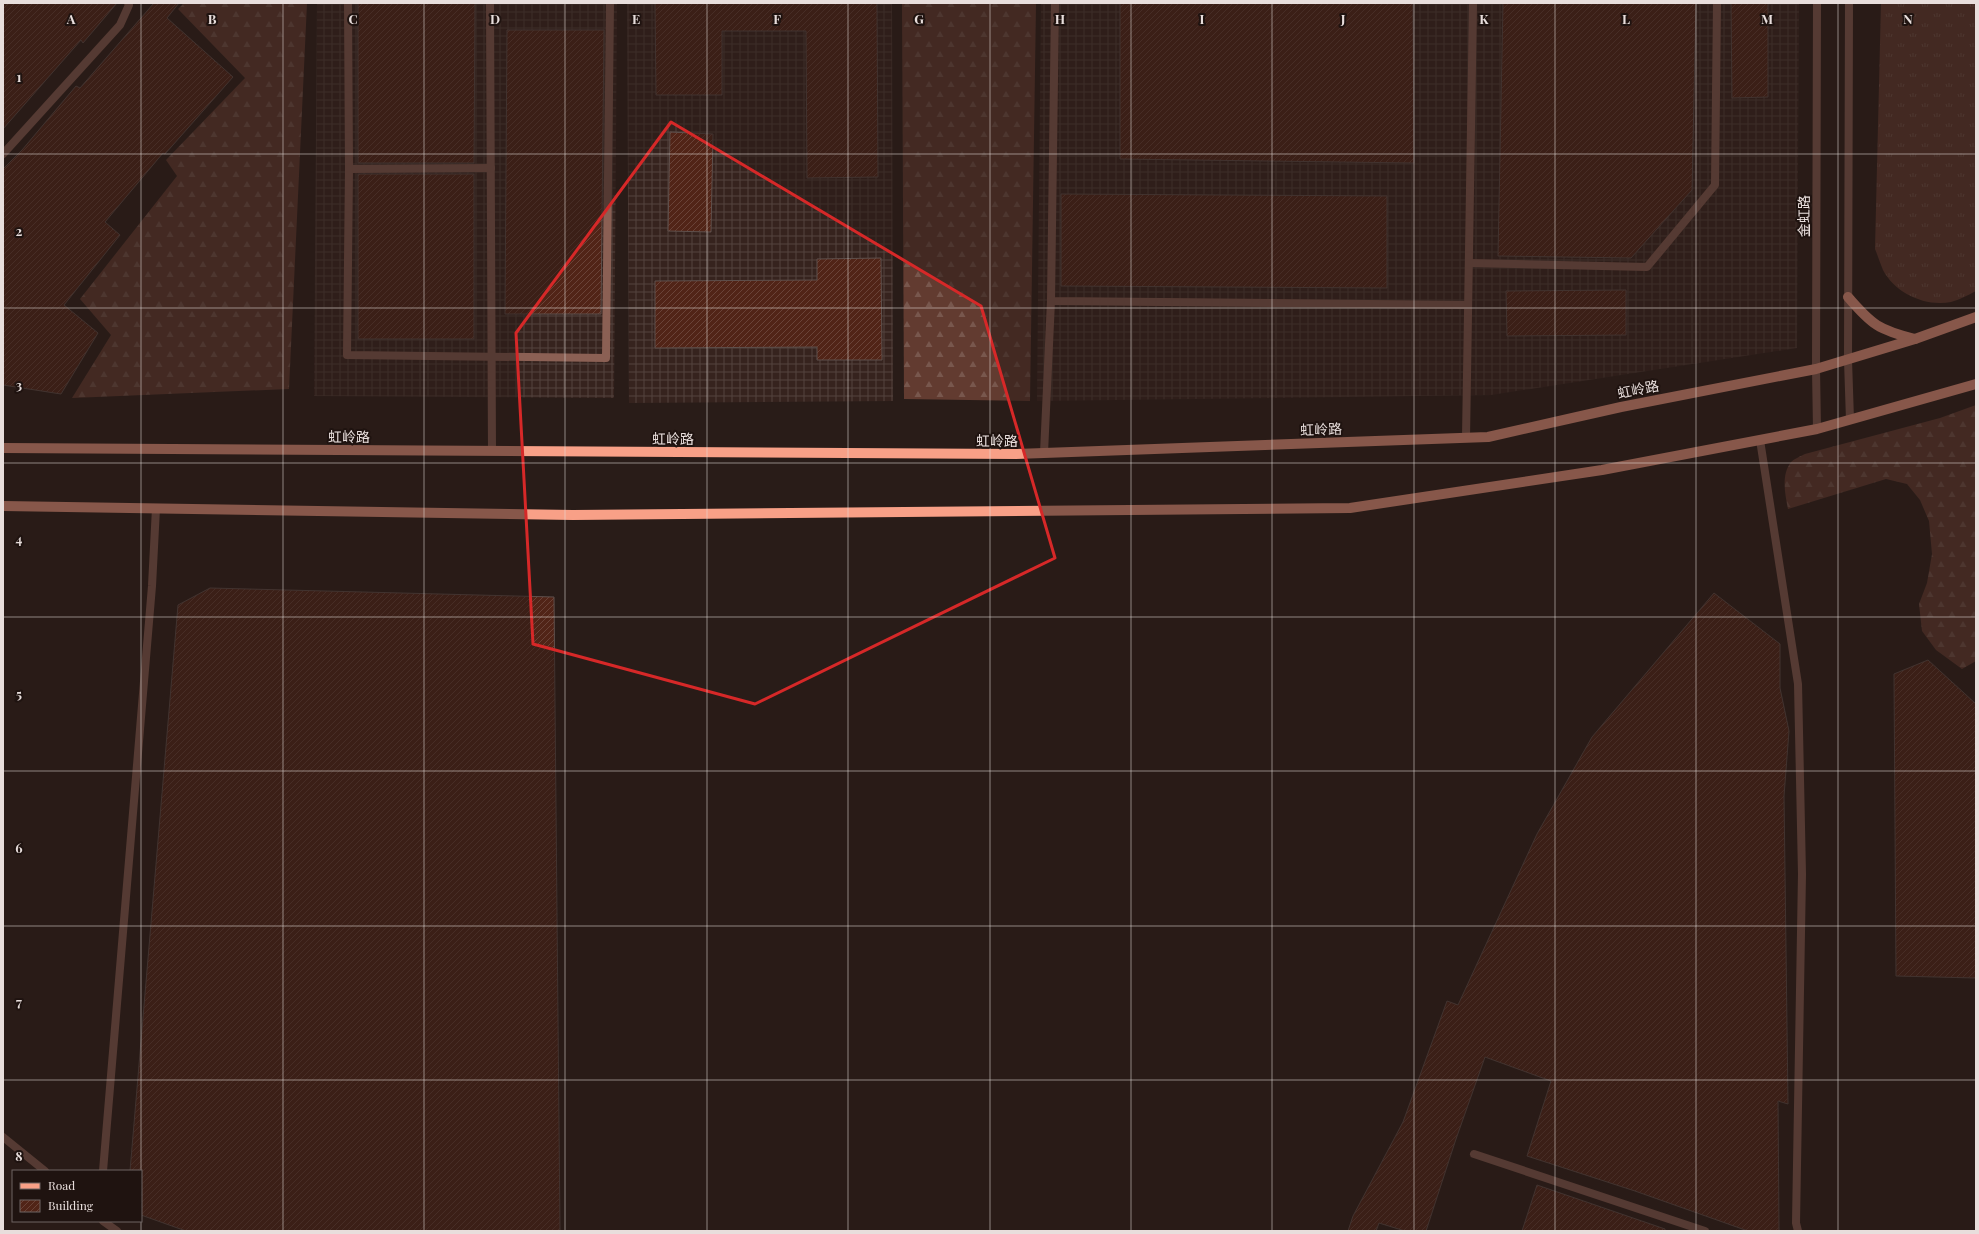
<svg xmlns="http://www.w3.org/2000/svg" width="1979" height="1234" font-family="'Playfair Display','Noto Sans SC',serif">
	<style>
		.industrial { fill: url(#industrial-grid) }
		.grass { fill: url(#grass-tufts) }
		.forest { fill: url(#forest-firs) }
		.building { fill: url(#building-hatch); stroke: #5f504c }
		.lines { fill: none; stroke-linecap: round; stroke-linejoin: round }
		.service { stroke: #8b6054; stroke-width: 8 }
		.minor { stroke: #8b6054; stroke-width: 8 }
		.tertiary { stroke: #8b6054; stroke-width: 8 }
		.primary { stroke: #f8a087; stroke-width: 10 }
		.marked { fill: none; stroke: #d62828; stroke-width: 3; stroke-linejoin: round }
		.grid { fill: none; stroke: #e8dedc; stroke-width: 1; stroke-opacity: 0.55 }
		.labels { text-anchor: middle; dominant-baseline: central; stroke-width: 4; stroke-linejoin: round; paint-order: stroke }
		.street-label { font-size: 14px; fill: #e8dedc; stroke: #1f1310 }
		.grid-label { font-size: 13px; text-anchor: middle; font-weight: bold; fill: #e8dedc; stroke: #1f1310; stroke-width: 4; stroke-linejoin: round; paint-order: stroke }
	</style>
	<defs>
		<pattern id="industrial-grid" width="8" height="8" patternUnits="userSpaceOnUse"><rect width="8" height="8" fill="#36231e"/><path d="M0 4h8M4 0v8" fill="none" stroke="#53423e"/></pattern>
		<pattern id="grass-tufts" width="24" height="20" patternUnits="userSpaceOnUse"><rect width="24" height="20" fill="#623b30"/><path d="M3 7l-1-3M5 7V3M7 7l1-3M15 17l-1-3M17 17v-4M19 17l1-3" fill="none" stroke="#78574d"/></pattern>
		<pattern id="forest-firs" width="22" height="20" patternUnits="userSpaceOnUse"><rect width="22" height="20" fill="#623b30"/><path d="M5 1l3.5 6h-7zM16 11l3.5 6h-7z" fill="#78574d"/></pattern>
		<pattern id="building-hatch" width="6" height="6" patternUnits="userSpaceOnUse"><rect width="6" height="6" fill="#512417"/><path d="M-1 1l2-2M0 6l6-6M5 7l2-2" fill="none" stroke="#6a4338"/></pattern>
	</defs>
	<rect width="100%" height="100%" fill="#291c18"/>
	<g class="industrial">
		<path d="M 317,3 L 617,3 L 614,398 L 314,396 Z"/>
		<path d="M 627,3 L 892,3 L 893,401 L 629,403 Z"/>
		<path d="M 1041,3 L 1799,3 L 1797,348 L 1491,395 L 1037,401 Z"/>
	</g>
	<path class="grass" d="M 1881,3 L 1976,3 L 1976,291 C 1968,295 1959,300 1951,302 C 1925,307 1895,293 1883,270 C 1880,263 1878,256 1875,249 Z"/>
	<g class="forest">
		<path d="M 184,3 L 307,3 L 289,389 L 72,398 L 111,335 L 80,299 L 177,176 L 166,160 L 245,78 L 178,9 Z"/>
		<path d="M 902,3 L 1036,3 L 1030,401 L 904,399 Z"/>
		<path d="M 1976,405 L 1976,661 L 1962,669 L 1936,650 L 1922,631 L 1919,604 L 1927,583 L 1932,554 L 1929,521 L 1920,500 L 1907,484 L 1886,479 L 1788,509 C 1785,494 1781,475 1791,462 C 1794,459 1801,456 1805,454 L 1940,418 Z"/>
	</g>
	<g class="building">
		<path d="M 3,3 L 117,3 L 83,43 L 81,40 L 3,129 Z"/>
		<path d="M 154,3 L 179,3 L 167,18 L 233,77 L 165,154 L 163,153 L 105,222 L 120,235 L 64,305 L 98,333 L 61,394 L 3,385 L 3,169 L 22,150 L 76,86 L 80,88 Z"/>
		<path d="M 358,3 L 475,3 L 474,163 L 358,163 Z"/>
		<path d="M 655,3 L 877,3 L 878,177 L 807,178 L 806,31 L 722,31 L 722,95 L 656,95 Z"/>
		<path d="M 1120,3 L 1413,3 L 1414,163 L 1120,159 Z"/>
		<path d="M 1503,3 L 1696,3 L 1692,190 L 1631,258 L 1498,256 Z"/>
		<path d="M 1731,3 L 1768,3 L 1768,97 L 1732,98 Z"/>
		<path d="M 507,30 L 604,30 L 601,314 L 505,314 Z"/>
		<path d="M 670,132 L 713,134 L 711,232 L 668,231 Z"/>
		<rect x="358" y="174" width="116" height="165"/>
		<path d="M 1061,194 L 1387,196 L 1387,288 L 1061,286 Z"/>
		<path d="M 881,258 L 882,360 L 817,360 L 817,347 L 655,348 L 655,281 L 817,280 L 817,259 Z"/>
		<path d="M 1626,290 L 1626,335 L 1507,336 L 1506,291 Z"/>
		<path d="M 210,588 L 554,597 L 560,1231 L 186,1231 L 141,1215 L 141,1171 L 130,1171 L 178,605 Z"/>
		<path d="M 1714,593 L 1780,644 L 1780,688 L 1789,731 L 1784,796 L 1788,1104 L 1778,1101 L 1779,1231 L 1748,1231 L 1635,1191 L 1527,1156 L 1551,1081 L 1485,1057 L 1456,1139 L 1426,1231 L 1405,1231 L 1379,1223 L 1376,1231 L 1348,1231 L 1353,1216 L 1403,1122 L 1447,1001 L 1458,1005 L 1537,834 L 1592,737 Z"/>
		<path d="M 1928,660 L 1976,704 L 1976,978 L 1896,976 L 1894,674 Z"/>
		<path d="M 1537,1185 L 1665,1229 L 1665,1231 L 1522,1231 Z"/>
	</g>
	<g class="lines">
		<g class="service">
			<path d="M 348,3 L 349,169 L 491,168"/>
			<path d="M 490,3 L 492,451"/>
			<path d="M 1055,3 L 1051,301 L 1468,305"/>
			<path d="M 3,154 L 120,25 L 129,5 L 128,3"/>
			<path d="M 349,169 L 347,355 L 606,358 L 610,3"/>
			<path d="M 1469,263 L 1647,267 L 1715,185 L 1717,3"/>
			<path d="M 1466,438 L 1473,3"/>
			<path d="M 1044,453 L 1051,301"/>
			<path d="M 1474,1154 L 1705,1231"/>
		</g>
		<g class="minor">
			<path d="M 1760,440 L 1798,684 L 1802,874 L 1796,1223 L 1798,1231"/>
			<path d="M 3,1137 L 45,1171"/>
			<path d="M 103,1171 L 152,586 L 156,508"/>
			<path d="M 103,1221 L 117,1231"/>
		</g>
		<g class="tertiary">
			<path d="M 1817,3 L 1816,369 L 1817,429"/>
			<path d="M 1849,3 L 1848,360 L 1850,420"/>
		</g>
		<g class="primary">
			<path d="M 1848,297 C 1872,325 1879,330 1915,339"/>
			<path d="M 3,448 L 1016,454 L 1488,437 L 1621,407 L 1816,369 L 1915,339 L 1976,317"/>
			<path d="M 3,506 L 573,515 L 1350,508 L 1602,470 L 1817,429 L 1976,384"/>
		</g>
	</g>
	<path d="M0 0H1979V1234H0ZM 671,122 L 981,306 L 1055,558 L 755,704 L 533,644 L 516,333 Z" fill="#291c18" fill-opacity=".55" fill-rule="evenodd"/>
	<path class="marked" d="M 671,122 L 981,306 L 1055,558 L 755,704 L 533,644 L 516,333 Z"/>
	<path class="grid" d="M 141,3 L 141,1231M 283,3 L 283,1231M 424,3 L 424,1231M 565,3 L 565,1231M 707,3 L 707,1231M 848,3 L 848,1231M 990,3 L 990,1231M 1131,3 L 1131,1231M 1272,3 L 1272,1231M 1414,3 L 1414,1231M 1555,3 L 1555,1231M 1696,3 L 1696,1231M 1838,3 L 1838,1231M 3,154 L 1976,154M 3,308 L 1976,308M 3,463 L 1976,463M 3,617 L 1976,617M 3,771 L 1976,771M 3,926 L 1976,926M 3,1080 L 1976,1080"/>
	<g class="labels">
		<g class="street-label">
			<text transform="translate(1803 216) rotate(-90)">金虹路</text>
			<text transform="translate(1638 389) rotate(-11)">虹岭路</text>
			<text transform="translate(1321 429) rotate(-2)">虹岭路</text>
			<text x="349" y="436">虹岭路</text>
			<text x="673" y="438">虹岭路</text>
			<text x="997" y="440">虹岭路</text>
		</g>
	</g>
	<g class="grid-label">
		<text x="71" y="24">A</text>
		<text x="212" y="24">B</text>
		<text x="353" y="24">C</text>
		<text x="495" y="24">D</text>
		<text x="636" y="24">E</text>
		<text x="777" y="24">F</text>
		<text x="919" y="24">G</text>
		<text x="1060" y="24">H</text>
		<text x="1202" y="24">I</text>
		<text x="1343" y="24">J</text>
		<text x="1484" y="24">K</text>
		<text x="1626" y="24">L</text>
		<text x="1767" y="24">M</text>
		<text x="1908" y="24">N</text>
		<text x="19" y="82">1</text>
		<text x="19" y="236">2</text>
		<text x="19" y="390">3</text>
		<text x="19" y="544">4</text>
		<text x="19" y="699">5</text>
		<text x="19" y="853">6</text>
		<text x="19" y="1007">7</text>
		<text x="19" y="1161">8</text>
	</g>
	<rect width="1979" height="1234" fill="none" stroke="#e8dedc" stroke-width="8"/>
	<rect x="12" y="1170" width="130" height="52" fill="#1f1310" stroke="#6f6462"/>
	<rect x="20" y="1183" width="20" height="6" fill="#f8a087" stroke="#6f6462"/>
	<text x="48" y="1190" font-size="12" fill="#e8dedc">Road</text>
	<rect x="20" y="1200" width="20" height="12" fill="url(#building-hatch)" stroke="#6f6462"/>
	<text x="48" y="1210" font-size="12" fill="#e8dedc">Building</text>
</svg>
